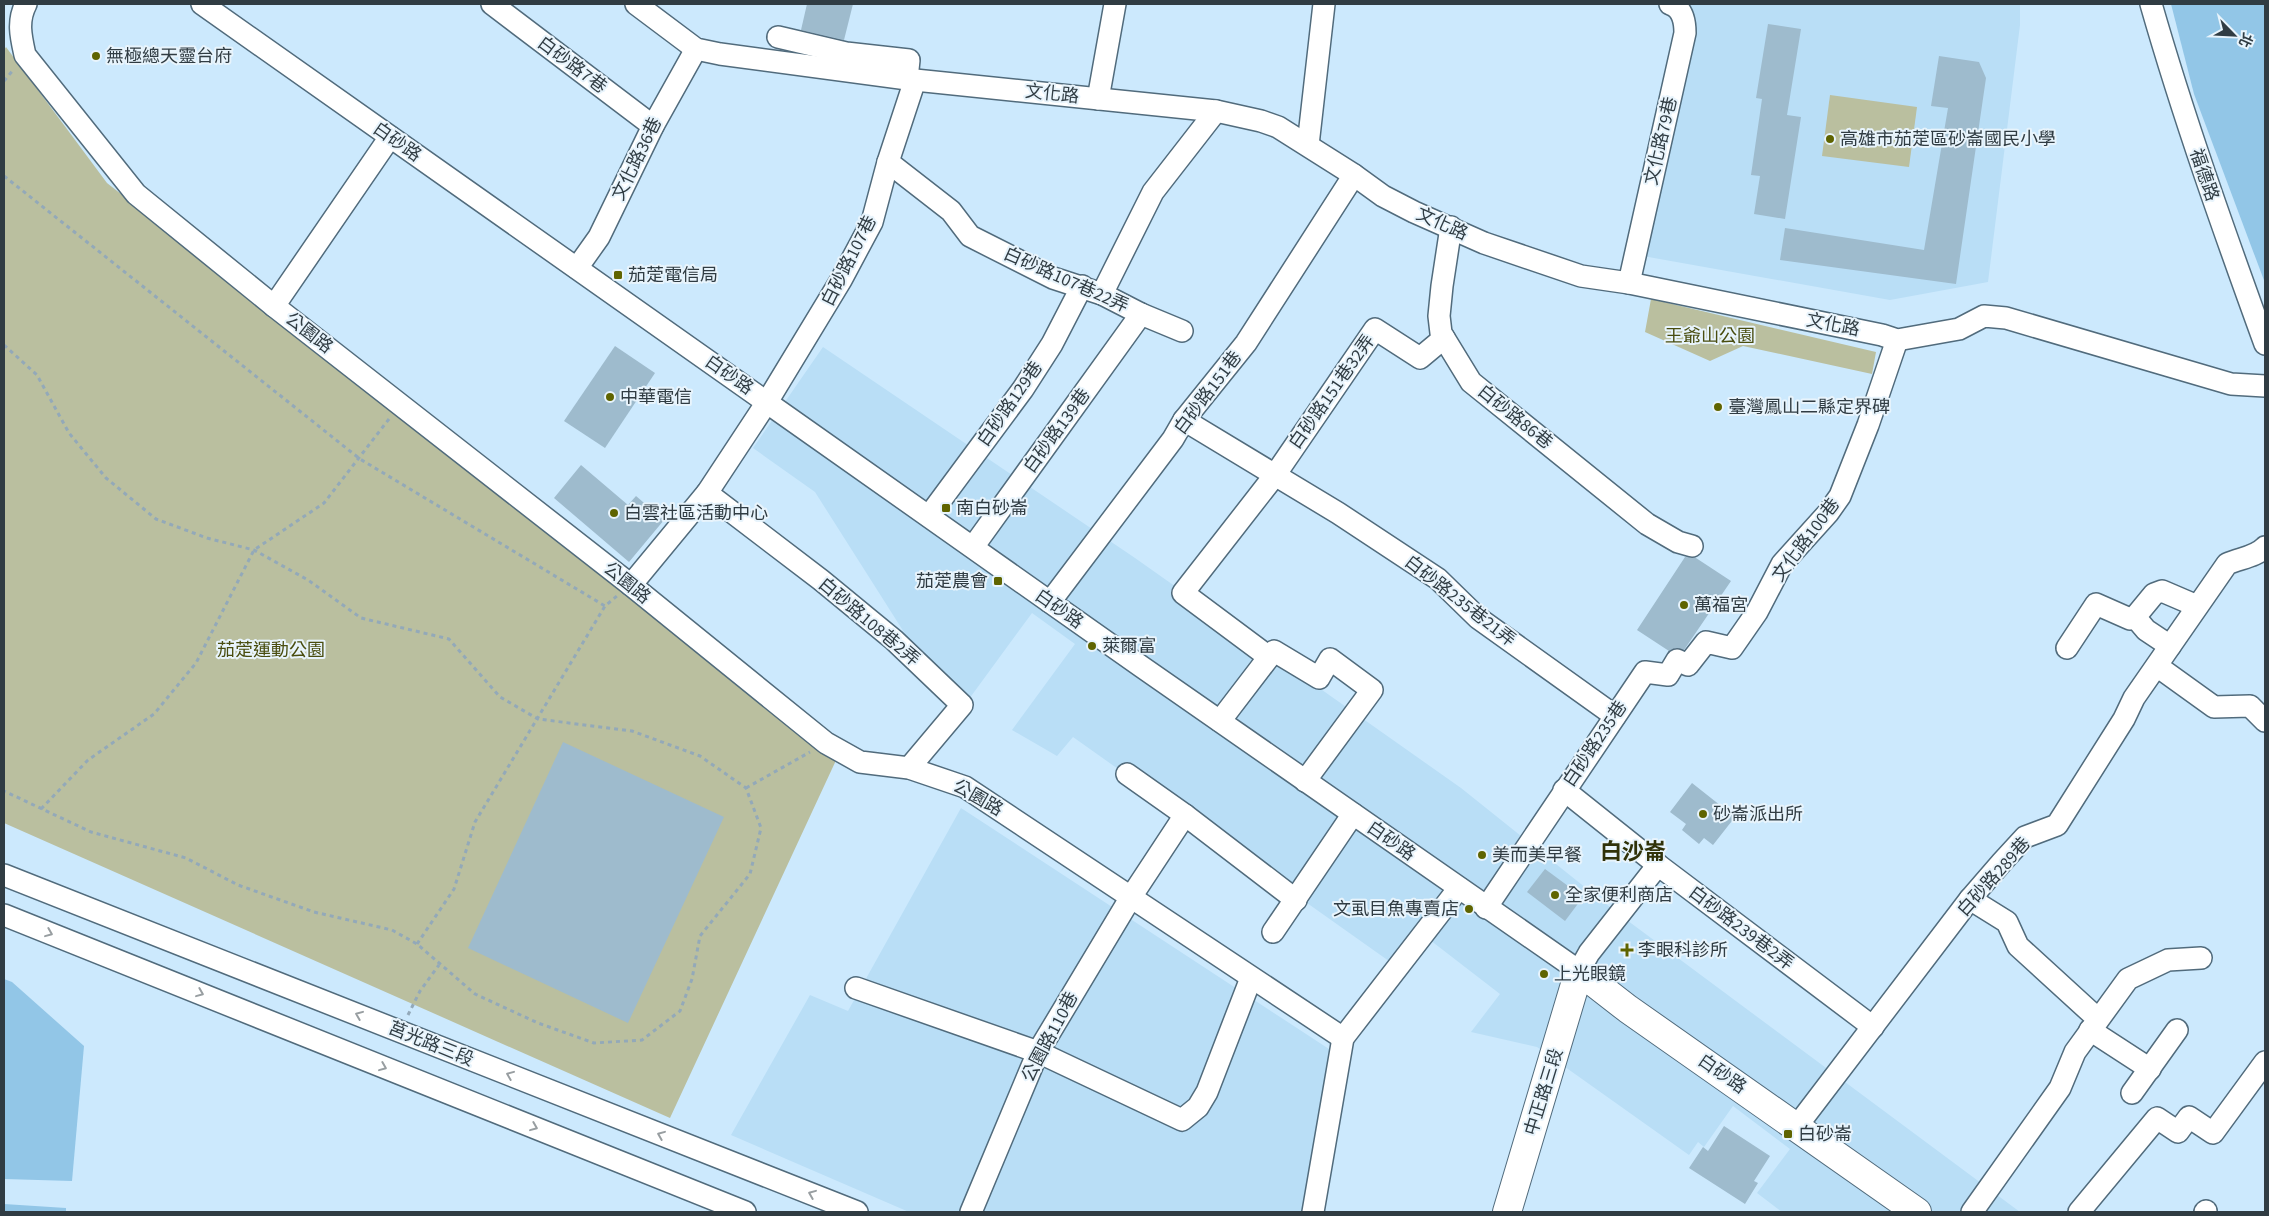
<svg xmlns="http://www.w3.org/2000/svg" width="2269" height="1216" font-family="'Source Sans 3','Noto Sans TC',sans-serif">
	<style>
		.built { fill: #b9def6 }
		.green { fill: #babf9f }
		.water { fill: #92c6e7 }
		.building { fill: #9ebbcd }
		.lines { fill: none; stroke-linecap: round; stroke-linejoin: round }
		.minor-casing { stroke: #516b7c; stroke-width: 24 }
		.major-casing { stroke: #516b7c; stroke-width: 30 }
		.path { stroke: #93a9b9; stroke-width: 3; stroke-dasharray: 4 4; stroke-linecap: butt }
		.minor { stroke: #fff; stroke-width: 21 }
		.major { stroke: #fff; stroke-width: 28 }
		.oneway { stroke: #989ea1 }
		.poi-dot { fill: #5f6400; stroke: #e8f4fc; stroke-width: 2 }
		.labels { text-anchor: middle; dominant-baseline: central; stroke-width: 4; stroke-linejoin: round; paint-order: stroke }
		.poi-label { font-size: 18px; fill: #303c43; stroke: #e8f4fc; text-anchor: start }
		.street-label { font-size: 18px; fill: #303c43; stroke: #e8f4fc }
		.park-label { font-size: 18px; fill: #494d0f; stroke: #e8f4fc }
		.district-label { font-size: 22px; font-weight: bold; fill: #303209; stroke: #e8f4fc }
	</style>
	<rect width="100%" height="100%" fill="#cce9fd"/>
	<g class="built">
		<path d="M 1678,4 L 2020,4 L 2020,25 L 1988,282 L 1890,300 L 1626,253 L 1684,13 Z"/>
		<path d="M 823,347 L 1135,558 L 1461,788 L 1616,912 L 2020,1212 L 1782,1212 L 1757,1193 L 1790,1149 L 1733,1106 L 1704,1147 L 1698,1142 L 1689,1155 L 1537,1047 L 1471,1032 L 1500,994 L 1430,940 L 1403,971 L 1073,737 L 1057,756 L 1012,730 L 1075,644 L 1032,613 L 969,699 L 921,659 L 815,492 L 753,448 Z"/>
		<path d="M 961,808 L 1332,1051 L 1303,1212 L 909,1212 L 731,1135 L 810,995 L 848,1011 Z"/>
	</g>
	<g class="green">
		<path d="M 6,47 L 107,183 L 838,756 L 670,1118 L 4,823 L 4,50 Z"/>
		<path d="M 1830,95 L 1917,107 L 1909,167 L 1822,156 Z"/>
		<path d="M 1651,299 L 1876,352 L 1872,374 L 1743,346 L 1710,361 L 1645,332 Z"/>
	</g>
	<g class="water">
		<path d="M 2171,4 L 2265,4 L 2265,283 L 2194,94 Z"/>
		<path d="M 4,979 L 12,982 L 84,1046 L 72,1181 L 4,1179 Z"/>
		<path d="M 4,1204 L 66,1208 L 66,1212 L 4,1212 Z"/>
	</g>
	<g class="building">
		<path d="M 807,4 L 853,4 L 844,40 L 801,30 Z"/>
		<path d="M 1768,24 L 1801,29 L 1787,115 L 1801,117 L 1785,219 L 1754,214 L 1760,176 L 1751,175 L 1762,99 L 1756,98 Z"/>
		<path d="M 1939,56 L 1979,62 L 1986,78 L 1956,284 L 1780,260 L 1785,228 L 1924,250 L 1948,108 L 1931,106 Z"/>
		<path d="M 615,346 L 655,373 L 605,448 L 564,421 Z"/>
		<path d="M 581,465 L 628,505 L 636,496 L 664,520 L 629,562 L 554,498 Z"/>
		<path d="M 1685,557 L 1696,558 L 1731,581 L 1684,650 L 1676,648 L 1669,651 L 1637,630 Z"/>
		<path d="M 563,742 L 724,817 L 628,1023 L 468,948 Z"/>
		<path d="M 1692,783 L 1735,817 L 1713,845 L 1704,838 L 1699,844 L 1682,830 L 1686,824 L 1670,812 Z"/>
		<path d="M 1545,869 L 1583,897 L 1565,921 L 1527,892 Z"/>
		<path d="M 1724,1126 L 1770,1156 L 1754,1181 L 1758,1183 L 1745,1204 L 1689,1168 L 1703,1147 L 1708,1151 Z"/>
	</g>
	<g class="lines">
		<g class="minor-casing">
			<g id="minor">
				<path d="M 26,4 C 17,21 21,37 25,55 L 136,194 L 274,306 L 631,585 L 826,743 L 860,762 L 909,768 L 965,787 L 1343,1038"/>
				<path d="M 202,4 L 1142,667 L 1579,971 L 1589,953 L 1658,865"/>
				<path d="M 492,4 L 653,126"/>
				<path d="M 636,4 L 696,49 L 720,54 L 915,80 L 1216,111 L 1261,121 L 1278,127 L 1354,175 L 1383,196 L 1414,212 L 1484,243 L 1581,276 L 1629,283 L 1882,335 L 1897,340 L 1959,329 L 1984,316 L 2006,318 L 2231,384 L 2265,386"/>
				<path d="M 2151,4 C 2184,119 2224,231 2265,344"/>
				<path d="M 778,37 L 846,53 L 909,60 L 907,79"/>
				<path d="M 1098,99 L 1115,4"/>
				<path d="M 1308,145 L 1324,4"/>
				<path d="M 888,162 L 951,211 L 970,236 L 1053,278 L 1102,294 L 1141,314 L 1182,331"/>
				<path d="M 1451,227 L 1442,286 L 1439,316 L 1441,333 L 1471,382 L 1647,524 L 1678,542 L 1692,546"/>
				<path d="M 577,268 L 599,237 L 653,126 L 696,49"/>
				<path d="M 1629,283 L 1685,33 C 1685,21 1683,8 1670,4"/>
				<path d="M 1102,294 L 1153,192 L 1216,111"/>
				<path d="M 274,306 L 390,137"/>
				<path d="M 1184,420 L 1338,513 L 1438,579 L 1478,618 L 1615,716"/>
				<path d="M 707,493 L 821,580 L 894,640 L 962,705 L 909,768"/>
				<path d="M 929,516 L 1023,389 L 1052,344 L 1082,286"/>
				<path d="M 973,547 L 1141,314"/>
				<path d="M 631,585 L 707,493 L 767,402 L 841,280 L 872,222 L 888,162 L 915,80"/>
				<path d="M 1050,602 L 1173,439 L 1184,420 L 1246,343 L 1354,175"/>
				<path d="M 2170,646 L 2146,630 L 2135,617 L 2154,594 L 2162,591 L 2197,606"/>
				<path d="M 2067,648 L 2096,604 L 2130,619 L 2135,617"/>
				<path d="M 1269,657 L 1274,651 L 1319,678 L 1330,659 L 1372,690 L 1305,781"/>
				<path d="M 2157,666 L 2214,707 L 2250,706 L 2265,721"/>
				<path d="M 1220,721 L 1269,657 L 1183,593 L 1275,475 L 1375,329 L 1420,358 L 1444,338"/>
				<path d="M 1127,774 L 1185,815 L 1296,900"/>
				<path d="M 1564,790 L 1658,865 L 1873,1027"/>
				<path d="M 4,875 L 857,1212"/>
				<path d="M 1970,899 L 2007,922 L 2018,946 L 2098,1019"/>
				<path d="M 1486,908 L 1645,672 L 1668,675 L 1677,660 L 1688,665 L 1706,642 L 1732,648 L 1757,612 L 1782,564 L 1828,513 L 1840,496 L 1868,425 L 1897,340"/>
				<path d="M 4,915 L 745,1212"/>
				<path d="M 1273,932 L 1353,814"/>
				<path d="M 856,988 L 1038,1052 L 1182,1120 L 1198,1107 L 1207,1092 L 1251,978"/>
				<path d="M 2090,1030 L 2150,1069"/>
				<path d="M 2132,1093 L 2177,1030"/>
				<path d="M 1797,1126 L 1970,899 L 2002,862 L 2025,837 L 2057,825 L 2124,719 L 2134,698 L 2227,564 C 2240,558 2256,557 2265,547"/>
				<path d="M 971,1212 L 1038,1052 L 1131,897 L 1185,815"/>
				<path d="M 1313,1212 L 1343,1038 L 1459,888"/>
				<path d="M 1972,1212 L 2060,1088 L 2075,1052 L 2128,979 L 2168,960 L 2201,958"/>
				<path d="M 2079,1212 L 2157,1118 L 2178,1132 L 2189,1117 L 2213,1133 L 2265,1062"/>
				<path d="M 2205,1212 L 2206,1211"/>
			</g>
		</g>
		<g class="major-casing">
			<path id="major" d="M 1507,1212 L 1579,971 L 1628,1009 L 1917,1212"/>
		</g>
		<g class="path">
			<path d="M 4,81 L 14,69"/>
			<path d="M 4,176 L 360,459 L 605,606"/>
			<path d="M 4,345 L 37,375 L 69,433 L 106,478 L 156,519 L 207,538 L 254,550 L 308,580 L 361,618 L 449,639 L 500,697 L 538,719 L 632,731 L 700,756 L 746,788 L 761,828 L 750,874 L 700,936 L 692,979 L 680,1011 L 642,1040 L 594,1043 L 538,1023 L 475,994 L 417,944 L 392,930 L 314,912 L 238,885 L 186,858 L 91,832 L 4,791"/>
			<path d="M 746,788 L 810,752"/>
			<path d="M 41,809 L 88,760 L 154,714 L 196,663 L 254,550 L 324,503 L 389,419"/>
			<path d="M 417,944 L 454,889 L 475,822 L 605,606 L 617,596"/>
			<path d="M 408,1015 L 420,991 L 439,965"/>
		</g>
		<use href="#minor" class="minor"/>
		<use href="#major" class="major"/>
	</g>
	<defs><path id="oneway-chevron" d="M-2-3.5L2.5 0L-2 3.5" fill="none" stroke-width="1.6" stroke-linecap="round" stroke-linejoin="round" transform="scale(1.25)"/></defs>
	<g class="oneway">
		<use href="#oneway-chevron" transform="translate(49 933) rotate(22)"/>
		<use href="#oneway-chevron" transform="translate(200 993) rotate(22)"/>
		<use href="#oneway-chevron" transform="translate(359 1015) rotate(-158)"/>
		<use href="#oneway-chevron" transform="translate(383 1067) rotate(22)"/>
		<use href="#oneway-chevron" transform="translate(510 1075) rotate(-158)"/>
		<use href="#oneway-chevron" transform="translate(534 1127) rotate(22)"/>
		<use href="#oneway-chevron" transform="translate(661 1135) rotate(-158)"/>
		<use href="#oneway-chevron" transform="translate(812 1194) rotate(-158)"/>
	</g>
	<g class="poi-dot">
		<circle cx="96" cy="56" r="5"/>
		<circle cx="1830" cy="139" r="5"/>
		<rect x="613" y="270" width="10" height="10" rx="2.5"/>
		<circle cx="610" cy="397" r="5"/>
		<circle cx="1718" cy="407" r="5"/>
		<rect x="941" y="503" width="10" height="10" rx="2.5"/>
		<circle cx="614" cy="513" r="5"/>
		<rect x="993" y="576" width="10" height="10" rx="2.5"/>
		<circle cx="1684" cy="605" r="5"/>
		<circle cx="1092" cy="646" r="5"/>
		<circle cx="1703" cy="814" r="5"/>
		<circle cx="1482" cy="855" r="5"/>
		<circle cx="1555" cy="895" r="5"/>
		<circle cx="1469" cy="909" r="5"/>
		<path d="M1624.5 942.5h5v5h5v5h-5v5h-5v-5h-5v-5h5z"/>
		<circle cx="1544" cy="974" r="5"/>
		<rect x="1783" y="1129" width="10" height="10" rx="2.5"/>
	</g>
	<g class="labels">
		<g class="poi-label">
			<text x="106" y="56">無極總天靈台府</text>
			<text x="1840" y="139">高雄市茄萣區砂崙國民小學</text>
			<text x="628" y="275">茄萣電信局</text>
			<text x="620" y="397">中華電信</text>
			<text x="1728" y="407">臺灣鳳山二縣定界碑</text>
			<text x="956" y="508">南白砂崙</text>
			<text x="624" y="513">白雲社區活動中心</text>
			<text x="988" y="581" text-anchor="end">茄萣農會</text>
			<text x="1694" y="605">萬福宮</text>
			<text x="1102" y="646">萊爾富</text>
			<text x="1713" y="814">砂崙派出所</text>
			<text x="1492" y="855">美而美早餐</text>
			<text x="1565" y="895">全家便利商店</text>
			<text x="1459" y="909" text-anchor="end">文虱目魚專賣店</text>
			<text x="1638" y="950">李眼科診所</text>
			<text x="1554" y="974">上光眼鏡</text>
			<text x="1798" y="1134">白砂崙</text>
		</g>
		<g class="street-label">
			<text transform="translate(572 65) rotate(37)">白砂路7巷</text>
			<text transform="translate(1052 94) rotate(6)">文化路</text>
			<text transform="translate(1661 141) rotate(-77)">文化路79巷</text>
			<text transform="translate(397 142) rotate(35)">白砂路</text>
			<text transform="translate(637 159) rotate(-64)">文化路36巷</text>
			<text transform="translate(2204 175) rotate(71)">福德路</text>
			<text transform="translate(1442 224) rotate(24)">文化路</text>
			<text transform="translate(849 261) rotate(-63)">白砂路107巷</text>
			<text transform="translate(1066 280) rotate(24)">白砂路107巷22弄</text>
			<text transform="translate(1833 325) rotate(11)">文化路</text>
			<text transform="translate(309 333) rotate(38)">公園路</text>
			<text transform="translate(729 375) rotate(35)">白砂路</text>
			<text transform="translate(1332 392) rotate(-55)">白砂路151巷32弄</text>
			<text transform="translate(1208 393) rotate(-53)">白砂路151巷</text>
			<text transform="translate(1010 404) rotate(-55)">白砂路129巷</text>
			<text transform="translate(1515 417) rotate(39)">白砂路86巷</text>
			<text transform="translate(1057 431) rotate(-54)">白砂路139巷</text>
			<text transform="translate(1806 540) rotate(-53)">文化路100巷</text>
			<text transform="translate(627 583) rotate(39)">公園路</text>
			<text transform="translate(1460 601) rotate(38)">白砂路235巷21弄</text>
			<text transform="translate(1059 609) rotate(35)">白砂路</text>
			<text transform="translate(869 622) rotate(40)">白砂路108巷2弄</text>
			<text transform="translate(1595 744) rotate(-56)">白砂路235巷</text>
			<text transform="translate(978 798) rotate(30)">公園路</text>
			<text transform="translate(1391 841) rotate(35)">白砂路</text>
			<text transform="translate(1994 877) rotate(-48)">白砂路289巷</text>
			<text transform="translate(1741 928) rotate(37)">白砂路239巷2弄</text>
			<text transform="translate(1050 1037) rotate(-62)">公園路110巷</text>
			<text transform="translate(431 1044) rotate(22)">莒光路三段</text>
			<text transform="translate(1722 1074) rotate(35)">白砂路</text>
			<text transform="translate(1544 1092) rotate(-73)">中正路三段</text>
		</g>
		<g class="park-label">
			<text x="1710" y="336">王爺山公園</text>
			<text x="271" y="650">茄萣運動公園</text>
		</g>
		<g class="district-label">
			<text x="1633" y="852">白沙崙</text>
		</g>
	</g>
	<rect width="2269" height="1216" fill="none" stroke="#303c43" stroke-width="10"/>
	<g transform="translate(2234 35) rotate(114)" stroke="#e8f4fc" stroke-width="4" paint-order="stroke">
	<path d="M0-4L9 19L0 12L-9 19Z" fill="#303c43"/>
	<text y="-8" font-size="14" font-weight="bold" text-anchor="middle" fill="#303c43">北</text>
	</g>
</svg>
